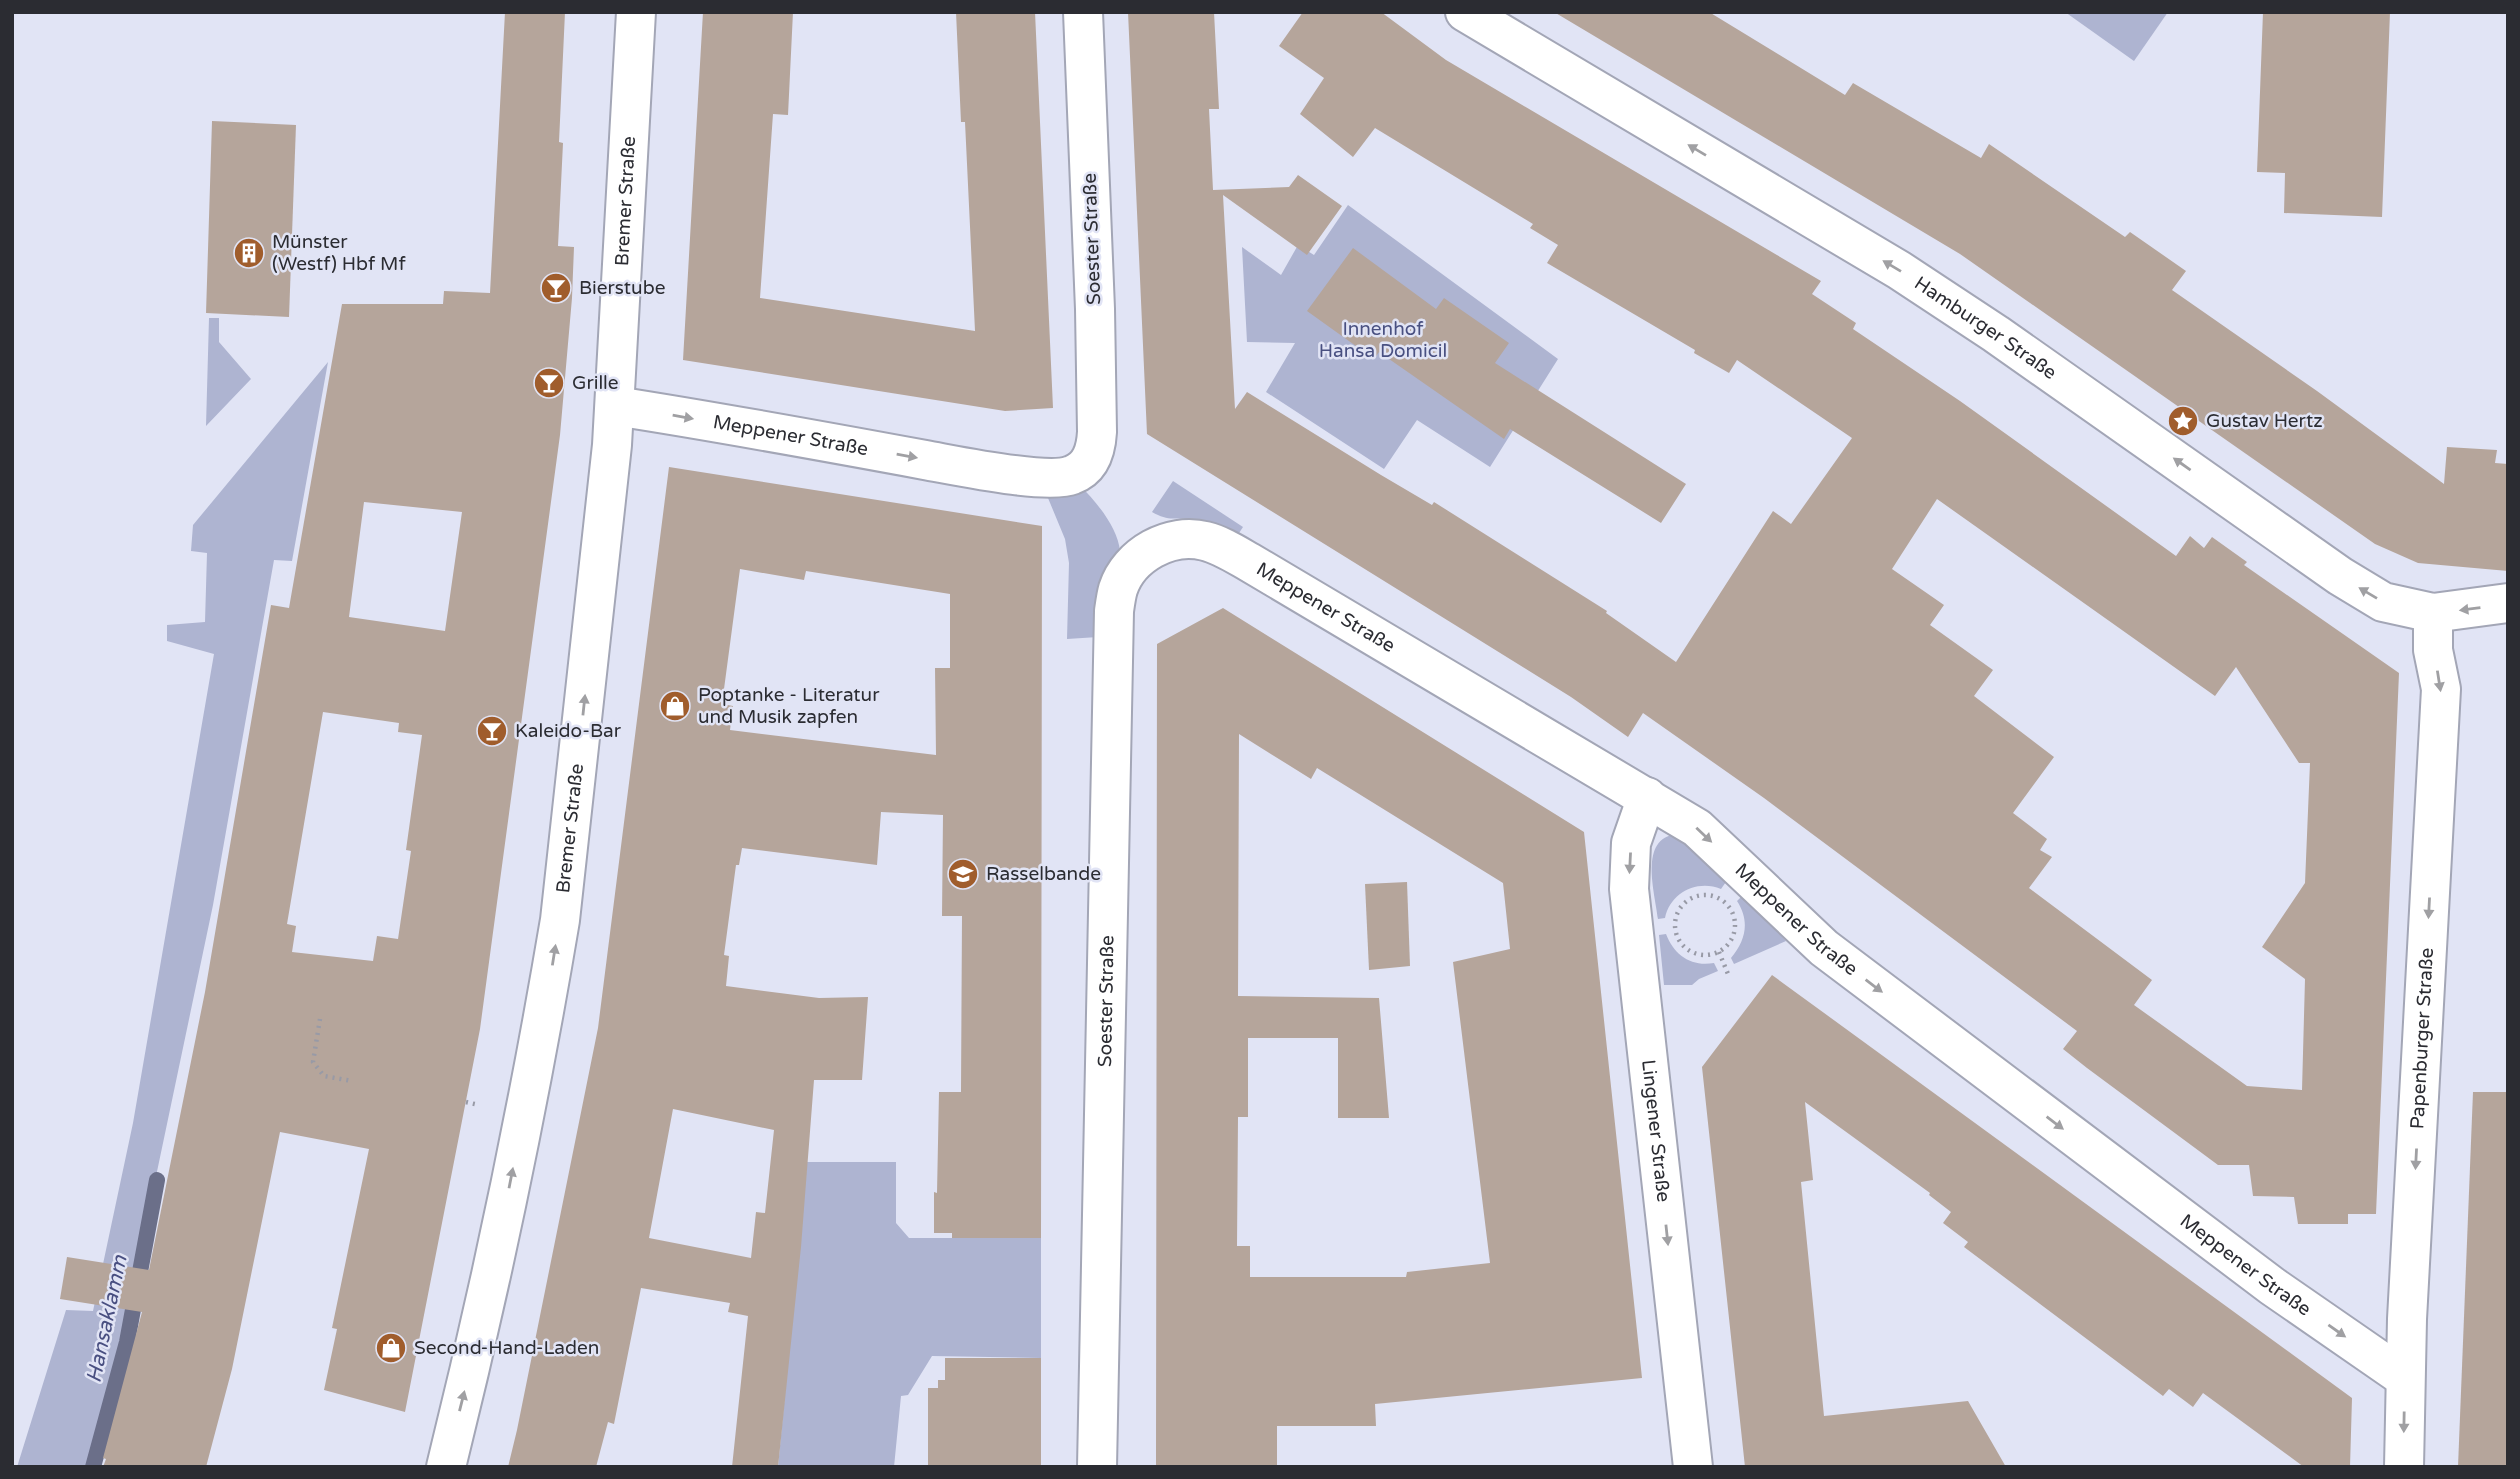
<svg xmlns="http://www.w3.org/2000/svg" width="2520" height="1479" font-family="'Varela Round',sans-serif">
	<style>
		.green { fill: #aeb4d1 }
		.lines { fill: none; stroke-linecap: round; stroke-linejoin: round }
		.stream { stroke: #6b6f89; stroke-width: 16 }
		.building { fill: #b5a59b; fill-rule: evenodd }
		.street-casing { stroke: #a3a6b6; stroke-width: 42 }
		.secondary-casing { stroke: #a3a6b6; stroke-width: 42 }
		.path { stroke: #989aa6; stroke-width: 4.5; stroke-dasharray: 2 5; stroke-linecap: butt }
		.street { stroke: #fff; stroke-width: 38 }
		.secondary { stroke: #fff; stroke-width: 38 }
		.oneway { fill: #a0a0a3 }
		.labels { text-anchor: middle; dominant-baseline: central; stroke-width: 5; stroke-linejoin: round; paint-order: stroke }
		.street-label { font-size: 19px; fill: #2b2c32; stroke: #e1e4f5 }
		.poi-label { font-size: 19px; fill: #2b2c32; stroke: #e1e4f5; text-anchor: start }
		.park-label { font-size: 19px; fill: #495081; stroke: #e1e4f5 }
		.water-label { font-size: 21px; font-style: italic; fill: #494f81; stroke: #e1e4f5 }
	</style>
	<rect width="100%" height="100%" fill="#e1e4f5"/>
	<g class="green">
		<path d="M 2065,12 L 2168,12 L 2134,61 Z"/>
		<path d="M 1348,205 L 1558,359 L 1490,467 L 1417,420 L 1384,469 L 1266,392 L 1295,343 L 1247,342 L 1242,247 L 1281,275 L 1298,245 L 1314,255 Z"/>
		<path d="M 209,318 L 219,318 L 219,342 L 251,379 L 206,426 Z"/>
		<path d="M 328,362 L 292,561 L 274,560 L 213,905 L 121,1343 L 88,1467 L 17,1467 L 66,1310 L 93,1311 L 133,1123 L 214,654 L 167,641 L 167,625 L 205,622 L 207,553 L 191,551 L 193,525 Z"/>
		<path d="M 1173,481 L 1243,527 L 1237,536 C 1223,529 1211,522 1195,520 C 1177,517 1169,522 1152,512 Z"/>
		<path d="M 1080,486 C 1096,501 1118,528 1120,551 C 1121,568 1103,618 1098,637 L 1067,639 L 1069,563 L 1065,539 L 1048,498 Z"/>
		<path d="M 1677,834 L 1728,879 L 1721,889 C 1697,879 1670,893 1665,918 L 1658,919 C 1655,892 1638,838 1677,834 Z"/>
		<path d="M 1743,895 L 1786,941 L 1734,964 L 1731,958 C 1746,940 1750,921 1737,901 Z"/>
		<path d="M 1666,934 C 1674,955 1691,967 1714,963 L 1718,971 L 1699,979 L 1692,985 L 1664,985 L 1659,935 Z"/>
		<path d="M 807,1162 L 896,1162 L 896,1223 L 909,1238 L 1041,1238 L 1041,1358 L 932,1356 L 908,1395 L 901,1396 L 894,1467 L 778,1467 Z"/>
	</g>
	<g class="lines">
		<path class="stream" d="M 93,1467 L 127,1342 L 157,1180"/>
	</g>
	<g class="building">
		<path d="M 505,12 L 565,12 L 559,142 L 563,143 L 558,246 L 574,247 L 572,298 L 560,435 L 480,1029 L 405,1412 L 324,1390 L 337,1329 L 332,1328 L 369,1149 L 280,1132 L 232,1369 L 206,1467 L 103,1467 L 106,1459 L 103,1458 L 142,1312 L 60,1299 L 67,1257 L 149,1270 L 205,992 L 271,605 L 289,608 L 342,304 L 443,304 L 444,291 L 490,293 ZM 364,502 L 462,512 L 445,631 L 349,617 ZM 323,712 L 399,723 L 398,732 L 422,735 L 406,850 L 411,851 L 398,939 L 377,936 L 373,961 L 292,952 L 296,926 L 287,924 Z"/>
		<path d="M 703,12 L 793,12 L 788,115 L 773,114 L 760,298 L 975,331 L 965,122 L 961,122 L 956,12 L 1035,12 L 1053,408 L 1005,411 L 683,360 Z"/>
		<path d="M 1128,12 L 1214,12 L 1219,109 L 1209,109 L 1213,190 L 1289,187 L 1298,175 L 1342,206 L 1307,255 L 1223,195 L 1235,409 L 1247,392 L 1381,475 L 1432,505 L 1434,502 L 1607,611 L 1606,613 L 1676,662 L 1773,511 L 1791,524 L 1852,438 L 1737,360 L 1729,373 L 1694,353 L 1695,350 L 1547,263 L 1558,245 L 1530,228 L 1533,224 L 1375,128 L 1353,157 L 1300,114 L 1324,78 L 1279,46 L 1303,12 L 1381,12 L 1446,60 L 1821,281 L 1812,294 L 1856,323 L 1853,329 L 1960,401 L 2176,556 L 2190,536 L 2204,548 L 2212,537 L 2247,562 L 2244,565 L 2399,673 L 2376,1214 L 2348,1214 L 2348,1224 L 2298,1224 L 2294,1197 L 2253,1196 L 2249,1165 L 2218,1165 L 2087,1068 L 2063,1049 L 2077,1031 L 1764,798 L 1643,713 L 1628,737 L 1571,697 L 1147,434 ZM 1937,499 L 2215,696 L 2236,667 L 2299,763 L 2310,763 L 2305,883 L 2262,947 L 2305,979 L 2302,1090 L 2247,1086 L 2134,1005 L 2152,980 L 2029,888 L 2052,857 L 2040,850 L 2047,839 L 2013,813 L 2054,757 L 1974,696 L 1993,670 L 1930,625 L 1944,605 L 1892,569 Z"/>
		<path d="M 1554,12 L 1709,12 L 1845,95 L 1853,83 L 1981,158 L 1989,144 L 2125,237 L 2130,232 L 2186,271 L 2172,290 L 2317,391 L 2444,484 L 2447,447 L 2497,450 L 2495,463 L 2508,464 L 2508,571 L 2418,563 L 2375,544 L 1960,254 Z"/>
		<path d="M 2263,12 L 2390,12 L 2382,217 L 2284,213 L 2285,173 L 2257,172 Z"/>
		<path d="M 212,121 L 296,125 L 289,317 L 206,313 Z"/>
		<path d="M 1353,248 L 1436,309 L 1444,298 L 1509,343 L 1495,363 L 1686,484 L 1661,523 L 1510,429 L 1504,439 L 1379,352 L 1374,359 L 1307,311 Z"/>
		<path d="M 669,467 L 1042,526 L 1041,1238 L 952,1238 L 952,1233 L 934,1233 L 934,1192 L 937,1193 L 939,1092 L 961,1092 L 962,916 L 942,916 L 943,815 L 881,812 L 877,865 L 742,848 L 739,865 L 736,865 L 724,955 L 729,956 L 726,986 L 819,998 L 868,997 L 862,1080 L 814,1080 L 801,1247 L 778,1467 L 732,1467 L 748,1316 L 728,1312 L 730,1303 L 641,1288 L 614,1424 L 608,1422 L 596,1467 L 508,1467 L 517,1430 L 598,1028 ZM 740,569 L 804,580 L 806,571 L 950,594 L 950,668 L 935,668 L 936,755 L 730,730 L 733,706 L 722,704 ZM 673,1109 L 774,1130 L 765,1213 L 756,1212 L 751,1258 L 649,1238 Z"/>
		<path d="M 1223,608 L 1584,832 L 1642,1378 L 1375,1404 L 1376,1426 L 1277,1426 L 1277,1467 L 1156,1467 L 1157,644 ZM 1239,734 L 1311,779 L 1317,768 L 1503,883 L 1510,949 L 1453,962 L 1490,1263 L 1407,1272 L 1406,1277 L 1250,1277 L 1250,1246 L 1237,1246 L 1238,1117 L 1248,1117 L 1248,1038 L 1338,1038 L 1338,1118 L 1389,1118 L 1379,998 L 1238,996 Z"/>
		<path d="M 1407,882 L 1410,966 L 1369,970 L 1365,884 Z"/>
		<path d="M 1772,975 L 2352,1398 L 2350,1467 L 2304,1467 L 2203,1393 L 2193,1407 L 2169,1389 L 2163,1396 L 1964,1247 L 1968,1242 L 1943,1223 L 1951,1212 L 1929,1195 L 1930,1193 L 1805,1102 L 1813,1180 L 1801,1182 L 1824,1416 L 1968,1401 L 2006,1467 L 1745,1467 L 1702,1067 Z"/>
		<path d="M 2473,1092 L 2508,1092 L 2508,1467 L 2458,1467 Z"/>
		<path d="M 945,1358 L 1041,1358 L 1041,1467 L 928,1467 L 928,1388 L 938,1388 L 938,1380 L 945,1380 Z"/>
	</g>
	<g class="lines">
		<g class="street-casing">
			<g id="street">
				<path id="s1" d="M 1465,12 L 1899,270 L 1996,334 L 2340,576 L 2383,602 L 2433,613 L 2508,603"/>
				<path id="s2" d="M 615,406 C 719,422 822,441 925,460 C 954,465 1047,485 1072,475 C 1091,468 1096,450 1097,432 L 1095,309 L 1083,12"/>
				<path id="s3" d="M 1647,797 L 1631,843 L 1629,889 L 1693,1467"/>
				<path id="s4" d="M 1097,1467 L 1114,611 C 1115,604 1116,596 1118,589 C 1129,555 1170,532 1205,541 C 1221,545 1235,554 1249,562 L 1697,828 L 1824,948 L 2272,1286 L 2405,1378"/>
				<path id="s5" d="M 2404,1467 L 2407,1319 L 2441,689 L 2433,650 L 2433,613"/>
			</g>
		</g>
		<g class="secondary-casing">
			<g id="secondary">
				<path id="s6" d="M 446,1467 C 491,1286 529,1104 560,920 L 612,445 L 636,12"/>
			</g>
		</g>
		<g class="path">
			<circle cx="1705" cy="925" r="30"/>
			<path d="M 1719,952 L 1728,974"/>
			<path d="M 320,1019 L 313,1062 L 324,1076 L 352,1081"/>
			<path d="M 466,1102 L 479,1105"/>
		</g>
		<use href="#street" class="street"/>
		<use href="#secondary" class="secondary"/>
	</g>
	<defs><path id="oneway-solid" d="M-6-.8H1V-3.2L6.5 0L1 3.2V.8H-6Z" transform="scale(1.75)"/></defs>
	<g class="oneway">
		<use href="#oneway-solid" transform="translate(1697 150) rotate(-149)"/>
		<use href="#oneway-solid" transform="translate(1892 266) rotate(-149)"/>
		<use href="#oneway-solid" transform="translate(683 417) rotate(10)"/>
		<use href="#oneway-solid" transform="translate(907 456) rotate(10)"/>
		<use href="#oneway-solid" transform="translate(2182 464) rotate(-145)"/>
		<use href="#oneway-solid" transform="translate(2368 593) rotate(-149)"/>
		<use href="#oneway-solid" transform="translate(2470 609) rotate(173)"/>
		<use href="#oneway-solid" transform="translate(2439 681) rotate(81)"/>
		<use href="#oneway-solid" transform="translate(584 705) rotate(-84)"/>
		<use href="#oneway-solid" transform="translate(1704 835) rotate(43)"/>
		<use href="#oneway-solid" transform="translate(1630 863) rotate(93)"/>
		<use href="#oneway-solid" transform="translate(2429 908) rotate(93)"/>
		<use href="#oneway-solid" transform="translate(554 955) rotate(-81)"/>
		<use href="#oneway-solid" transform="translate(1874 986) rotate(37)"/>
		<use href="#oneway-solid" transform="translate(2055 1123) rotate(37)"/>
		<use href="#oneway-solid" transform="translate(2416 1159) rotate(93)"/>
		<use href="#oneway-solid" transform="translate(511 1178) rotate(-79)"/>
		<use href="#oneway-solid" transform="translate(1667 1235) rotate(84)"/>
		<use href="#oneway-solid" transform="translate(2337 1331) rotate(35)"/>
		<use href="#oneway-solid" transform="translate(462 1401) rotate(-76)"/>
		<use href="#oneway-solid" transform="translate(2404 1422) rotate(91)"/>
	</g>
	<defs>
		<g id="building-disc" transform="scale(1.575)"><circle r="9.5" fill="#a05d2c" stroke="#e1e4f5"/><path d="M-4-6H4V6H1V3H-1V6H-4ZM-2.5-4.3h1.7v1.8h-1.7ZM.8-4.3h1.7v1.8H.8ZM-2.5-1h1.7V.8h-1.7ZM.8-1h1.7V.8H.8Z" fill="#fff"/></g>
		<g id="bar-disc" transform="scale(1.575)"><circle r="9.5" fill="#a05d2c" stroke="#e1e4f5"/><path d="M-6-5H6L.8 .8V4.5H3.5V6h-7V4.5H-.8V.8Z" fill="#fff"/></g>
		<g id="sight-disc" transform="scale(1.575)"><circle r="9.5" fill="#a05d2c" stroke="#e1e4f5"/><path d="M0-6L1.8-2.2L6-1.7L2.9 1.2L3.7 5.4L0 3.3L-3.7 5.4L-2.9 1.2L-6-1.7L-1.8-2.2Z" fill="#fff"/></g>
		<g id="shop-disc" transform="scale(1.575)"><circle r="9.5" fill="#a05d2c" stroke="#e1e4f5"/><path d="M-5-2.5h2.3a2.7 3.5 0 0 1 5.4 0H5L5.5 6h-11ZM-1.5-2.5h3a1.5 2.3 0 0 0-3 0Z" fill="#fff"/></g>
		<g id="school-disc" transform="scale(1.575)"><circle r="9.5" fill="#a05d2c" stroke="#e1e4f5"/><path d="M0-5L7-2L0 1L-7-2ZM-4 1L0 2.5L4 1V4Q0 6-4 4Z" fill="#fff"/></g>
	</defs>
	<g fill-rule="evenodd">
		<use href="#building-disc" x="249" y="253"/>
		<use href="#bar-disc" x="556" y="288"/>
		<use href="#bar-disc" x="549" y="383"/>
		<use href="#sight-disc" x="2183" y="421"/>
		<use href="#shop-disc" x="675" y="706"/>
		<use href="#bar-disc" x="492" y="731"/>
		<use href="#school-disc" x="963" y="874"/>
		<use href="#shop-disc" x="391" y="1348"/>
	</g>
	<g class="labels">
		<g class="street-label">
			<text stroke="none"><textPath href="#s6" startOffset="1281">Bremer Straße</textPath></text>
			<text transform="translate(1092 239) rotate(-92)">Soester Straße</text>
			<text stroke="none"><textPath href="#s1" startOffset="609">Hamburger Straße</textPath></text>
			<text stroke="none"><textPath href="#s2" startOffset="178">Meppener Straße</textPath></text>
			<text stroke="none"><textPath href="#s4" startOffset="1125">Meppener Straße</textPath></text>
			<text stroke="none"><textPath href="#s6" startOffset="651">Bremer Straße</textPath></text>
			<text stroke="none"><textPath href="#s4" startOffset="1692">Meppener Straße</textPath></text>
			<text stroke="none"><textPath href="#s4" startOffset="466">Soester Straße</textPath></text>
			<text stroke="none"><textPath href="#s5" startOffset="429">Papenburger Straße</textPath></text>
			<text stroke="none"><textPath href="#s3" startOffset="338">Lingener Straße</textPath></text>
			<text stroke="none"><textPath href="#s4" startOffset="2259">Meppener Straße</textPath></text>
		</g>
		<g class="poi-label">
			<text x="272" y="242">Münster<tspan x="272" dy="22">(Westf) Hbf Mf</tspan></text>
			<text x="579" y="288">Bierstube</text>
			<text x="572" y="383">Grille</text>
			<text x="2206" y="421">Gustav Hertz</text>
			<text x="698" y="695">Poptanke - Literatur<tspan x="698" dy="22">und Musik zapfen</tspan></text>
			<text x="515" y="731">Kaleido-Bar</text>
			<text x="986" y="874">Rasselbande</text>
			<text x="414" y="1348">Second-Hand-Laden</text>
		</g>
		<g class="park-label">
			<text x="1383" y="329">Innenhof<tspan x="1383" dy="22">Hansa Domicil</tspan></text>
		</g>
		<g class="water-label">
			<text transform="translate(107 1319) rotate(-78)">Hansaklamm</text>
		</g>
	</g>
	<rect width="2520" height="1479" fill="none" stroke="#2b2c32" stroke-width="28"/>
</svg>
